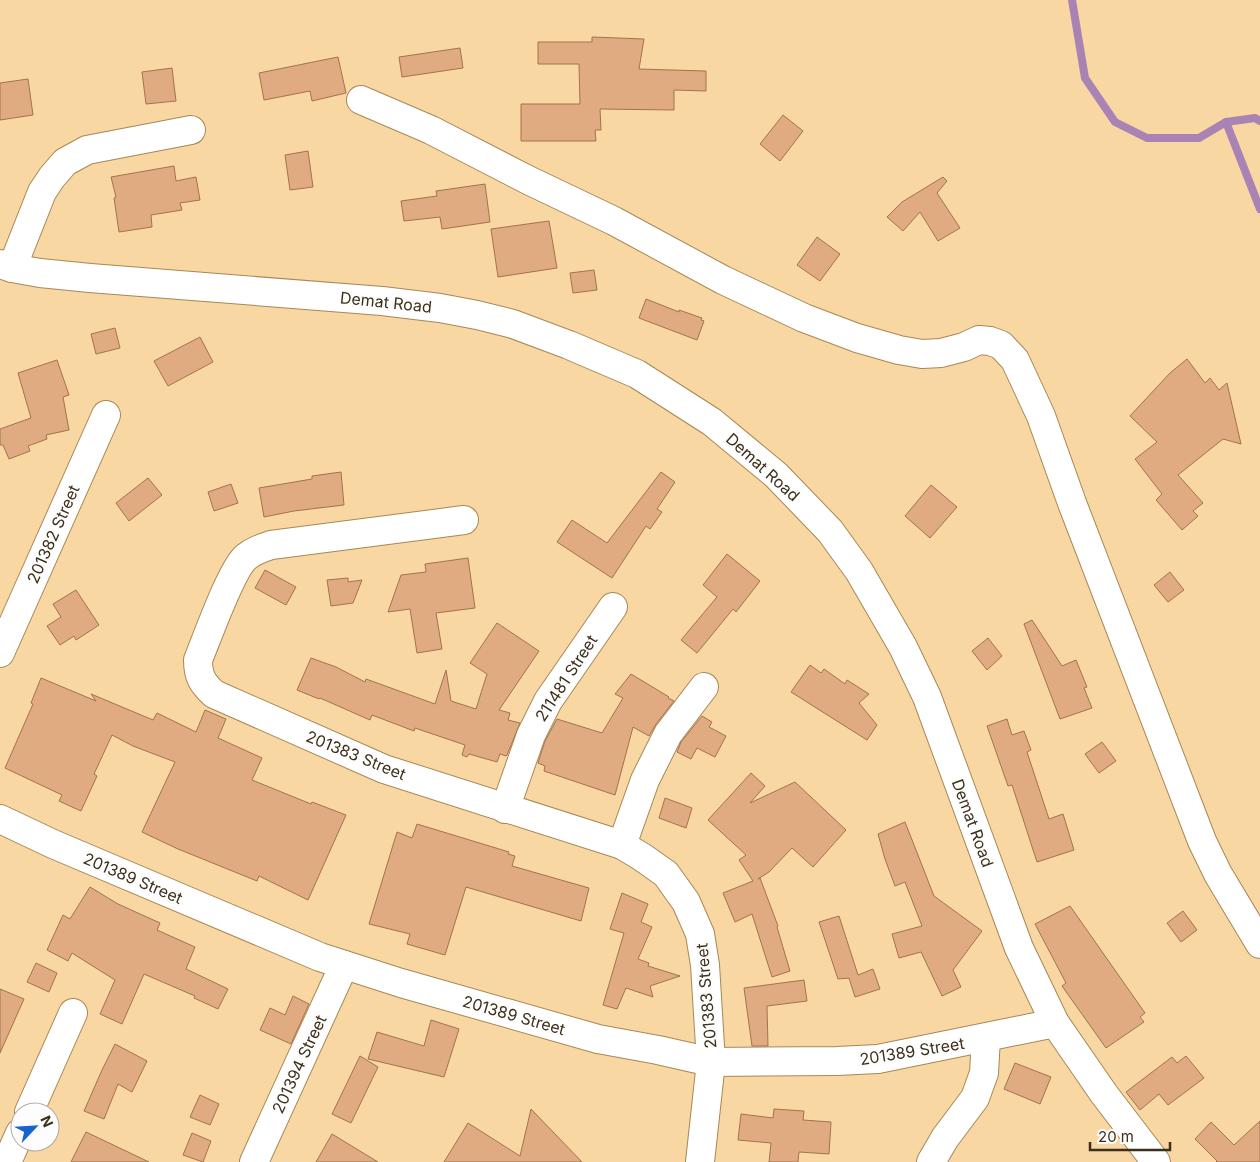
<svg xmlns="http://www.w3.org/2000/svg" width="1260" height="1162" font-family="Inter,sans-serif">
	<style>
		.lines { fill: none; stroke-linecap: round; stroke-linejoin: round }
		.stream { stroke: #aa83b5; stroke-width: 8 }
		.building { fill: #e1ab81; stroke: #a1734f }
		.minor-casing { stroke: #a78856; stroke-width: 30 }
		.minor { stroke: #fff; stroke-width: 28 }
		.labels { text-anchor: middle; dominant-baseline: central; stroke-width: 5; stroke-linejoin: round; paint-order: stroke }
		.street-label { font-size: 16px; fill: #3d301b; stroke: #fdfdfd }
	</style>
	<rect width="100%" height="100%" fill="#f8d7a3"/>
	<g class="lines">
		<g class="stream">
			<path d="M 1072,0 L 1085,78 L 1115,122 L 1147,138 L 1199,138 L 1226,122 L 1255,118 L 1260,121"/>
			<path d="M 1226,122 L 1260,209"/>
		</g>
	</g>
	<g class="building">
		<path d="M 592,37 L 644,39 L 639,69 L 706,71 L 706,91 L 674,90 L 674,110 L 600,109 L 601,130 L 595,130 L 596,141 L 521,141 L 521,104 L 580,104 L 579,64 L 538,64 L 538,42 L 592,42 Z"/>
		<path d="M 460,48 L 463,68 L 402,77 L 399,57 Z"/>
		<path d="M 338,57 L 346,93 L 312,101 L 310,91 L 264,100 L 259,73 Z"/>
		<path d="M 172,68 L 176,101 L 146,104 L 142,72 Z"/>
		<path d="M 28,79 L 33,115 L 0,120 L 0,83 Z"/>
		<path d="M 783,115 L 803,131 L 780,161 L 760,144 Z"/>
		<path d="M 308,151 L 313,187 L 290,190 L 285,155 Z"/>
		<path d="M 174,166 L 176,181 L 196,177 L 200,200 L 180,203 L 182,210 L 151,215 L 152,227 L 119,232 L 114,198 L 116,197 L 111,177 Z"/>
		<path d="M 943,177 L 947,181 L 937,193 L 960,228 L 938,241 L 920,212 L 903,231 L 887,217 L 902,202 Z"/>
		<path d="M 485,184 L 490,222 L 442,229 L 440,217 L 404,221 L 401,201 L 437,196 L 436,191 Z"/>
		<path d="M 549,221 L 557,268 L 498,277 L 491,229 Z"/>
		<path d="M 817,237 L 840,254 L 820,281 L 797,265 Z"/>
		<path d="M 594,270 L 597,290 L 573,293 L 570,273 Z"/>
		<path d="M 646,299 L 679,312 L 679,310 L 702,318 L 701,320 L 704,321 L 697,340 L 639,318 Z"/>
		<path d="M 115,328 L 120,348 L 96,354 L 91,334 Z"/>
		<path d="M 200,337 L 213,362 L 168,386 L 154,361 Z"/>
		<path d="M 1187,359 L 1205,383 L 1210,378 L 1219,390 L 1227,383 L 1241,444 L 1223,439 L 1178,475 L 1203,503 L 1193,511 L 1198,516 L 1182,530 L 1156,500 L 1162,494 L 1135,459 L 1157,442 L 1130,416 L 1170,373 Z"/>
		<path d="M 57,360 L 69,395 L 63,397 L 69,430 L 46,435 L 47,439 L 28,446 L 30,451 L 9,459 L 3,445 L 0,445 L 0,429 L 31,418 L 18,373 Z"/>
		<path d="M 341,472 L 344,505 L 294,511 L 264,517 L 259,488 L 312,479 L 312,476 Z"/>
		<path d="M 661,472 L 675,482 L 657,509 L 662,512 L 650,529 L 646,526 L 612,578 L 557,542 L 572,520 L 607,543 Z"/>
		<path d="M 148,478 L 162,495 L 129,521 L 116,503 Z"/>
		<path d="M 231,484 L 238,503 L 214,511 L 208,492 Z"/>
		<path d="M 931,485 L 957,507 L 930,538 L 905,516 Z"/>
		<path d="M 727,554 L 760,581 L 736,612 L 733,609 L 697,653 L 681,640 L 717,597 L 703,585 Z"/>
		<path d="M 468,558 L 475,608 L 436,613 L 442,649 L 417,653 L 410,609 L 388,612 L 401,575 L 426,572 L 425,564 Z"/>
		<path d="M 265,570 L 296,587 L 286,605 L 255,588 Z"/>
		<path d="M 1170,572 L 1184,590 L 1168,602 L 1154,585 Z"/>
		<path d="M 348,578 L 348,582 L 362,580 L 353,603 L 331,606 L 327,580 Z"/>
		<path d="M 76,590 L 99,625 L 76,640 L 74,636 L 60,645 L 47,626 L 61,617 L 53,604 Z"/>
		<path d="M 1032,620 L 1062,666 L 1076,660 L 1087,687 L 1084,688 L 1092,708 L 1060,719 L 1024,624 Z"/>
		<path d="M 497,623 L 539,651 L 499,710 L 510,713 L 508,720 L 520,723 L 507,755 L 506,756 L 500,754 L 497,762 L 469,754 L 467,757 L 462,755 L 465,745 L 415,728 L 414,731 L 372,715 L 370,720 L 320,698 L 319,699 L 297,690 L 311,658 L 336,667 L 365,682 L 366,679 L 435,704 L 446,670 L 451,701 L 476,709 L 487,674 L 470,663 Z"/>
		<path d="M 988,638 L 1002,656 L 987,670 L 972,651 Z"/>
		<path d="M 810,665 L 821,673 L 824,669 L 845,684 L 847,680 L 869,694 L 859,703 L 877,725 L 867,740 L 791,692 Z"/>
		<path d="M 631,674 L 669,697 L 668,698 L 674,701 L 656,724 L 649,736 L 633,727 L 615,795 L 544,771 L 545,766 L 538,763 L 545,741 L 557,719 L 602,733 L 623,698 L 615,694 Z"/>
		<path d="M 41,678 L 96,701 L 91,694 L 153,720 L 157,713 L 196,732 L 205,710 L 226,719 L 218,738 L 262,758 L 252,780 L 311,804 L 312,802 L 346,815 L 308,900 L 259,876 L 257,881 L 178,849 L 142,832 L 175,762 L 133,746 L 112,735 L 94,774 L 97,776 L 81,811 L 59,801 L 62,795 L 5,768 L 33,704 L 31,703 Z"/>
		<path d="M 702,716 L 712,722 L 709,727 L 726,736 L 715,757 L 697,748 L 691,759 L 677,752 L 681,742 Z"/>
		<path d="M 1007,719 L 1012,735 L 1024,731 L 1031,750 L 1027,752 L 1049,819 L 1063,814 L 1074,850 L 1037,862 L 1012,785 L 1008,786 L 987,726 Z"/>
		<path d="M 1102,742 L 1116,761 L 1099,773 L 1085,754 Z"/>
		<path d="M 751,773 L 765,786 L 750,803 L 795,782 L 846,830 L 813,867 L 792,848 L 769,872 L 758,879 L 760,878 L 778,926 L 777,927 L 790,971 L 772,977 L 752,914 L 735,922 L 723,893 L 753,881 L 739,860 L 746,855 L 708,820 Z"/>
		<path d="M 665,798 L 692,808 L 686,828 L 659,818 Z"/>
		<path d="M 905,822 L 934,896 L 982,931 L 953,970 L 961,987 L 942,996 L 921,952 L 899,958 L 892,934 L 922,926 L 905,882 L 895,886 L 885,859 L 878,834 Z"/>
		<path d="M 417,824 L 509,852 L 508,854 L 515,856 L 512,866 L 589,888 L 581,921 L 466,887 L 445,955 L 407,944 L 410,934 L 369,924 L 397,832 L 412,838 Z"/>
		<path d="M 90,887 L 118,904 L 160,923 L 157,930 L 195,947 L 186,969 L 228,989 L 218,1009 L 194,998 L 195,996 L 144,974 L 122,1024 L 100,1014 L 115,980 L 72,953 L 68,961 L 47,950 L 63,915 L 70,919 Z"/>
		<path d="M 622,893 L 648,904 L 641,922 L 652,927 L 638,959 L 649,963 L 648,966 L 680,976 L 650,986 L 653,997 L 626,988 L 617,1009 L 603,1005 L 624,933 L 610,929 Z"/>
		<path d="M 1070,906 L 1145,1013 L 1140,1017 L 1144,1022 L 1106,1048 L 1062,986 L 1066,983 L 1035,924 Z"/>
		<path d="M 1183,911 L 1197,930 L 1181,942 L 1167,923 Z"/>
		<path d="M 839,916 L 858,975 L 873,969 L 880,989 L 855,997 L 849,978 L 838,979 L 819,922 Z"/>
		<path d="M 36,963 L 57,973 L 49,992 L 27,982 Z"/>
		<path d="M 804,980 L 807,1001 L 767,1006 L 768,1046 L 752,1046 L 744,988 Z"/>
		<path d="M 0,989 L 24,999 L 0,1053 Z"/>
		<path d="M 293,996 L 309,1004 L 291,1044 L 260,1030 L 270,1008 L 285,1015 Z"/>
		<path d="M 431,1020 L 459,1029 L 444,1077 L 368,1059 L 377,1032 L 424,1046 Z"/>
		<path d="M 115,1044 L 147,1061 L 132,1092 L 118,1084 L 104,1119 L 84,1111 L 102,1070 Z"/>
		<path d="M 360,1056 L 378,1067 L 351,1123 L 332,1114 Z"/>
		<path d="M 1186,1056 L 1204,1078 L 1168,1105 L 1159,1094 L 1140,1110 L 1126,1092 L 1172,1057 L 1177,1063 Z"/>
		<path d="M 1015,1063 L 1051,1077 L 1040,1104 L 1004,1089 Z"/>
		<path d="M 200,1095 L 219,1104 L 210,1125 L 190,1117 Z"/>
		<path d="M 531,1109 L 582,1162 L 444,1162 L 468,1123 L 520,1156 Z"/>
		<path d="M 774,1109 L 804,1111 L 803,1120 L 831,1122 L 829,1154 L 799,1152 L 798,1162 L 769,1162 L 771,1143 L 738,1140 L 741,1114 L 773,1118 Z"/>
		<path d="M 1260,1121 L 1260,1162 L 1216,1162 L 1217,1161 L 1195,1139 L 1211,1122 L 1234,1145 Z"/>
		<path d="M 86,1132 L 149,1162 L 71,1162 Z"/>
		<path d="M 192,1133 L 211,1141 L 203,1162 L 183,1155 Z"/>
		<path d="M 332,1134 L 378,1162 L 316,1162 Z"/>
	</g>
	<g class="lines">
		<g class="minor-casing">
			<g id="minor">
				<path d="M 361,100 L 431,130 L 528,180 L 614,221 L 723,280 L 804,318 L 857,338 L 899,350 L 922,354 L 941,353 L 964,347 L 979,340 L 990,341 L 1001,345 L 1015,360 L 1041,416 L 1072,503 L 1202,841 L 1218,874 L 1260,944"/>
				<path d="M 0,264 L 12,268 L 40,273 L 90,278 L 382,301 L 440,308 L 477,315 L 513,324 L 569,345 L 637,374 L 712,422 L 776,475 L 830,531 L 859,571 L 903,647 L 927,697 L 1019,948 L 1055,1023 L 1104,1094 L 1156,1162"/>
				<path d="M 12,268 L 42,192 L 52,177 L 65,162 L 87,150 L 191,130"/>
				<path d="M 464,520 L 271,545 C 262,548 253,551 246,557 C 231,570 207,638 198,660 C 198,676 202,683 214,694 L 384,769 L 622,845 L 642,857 L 666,874 L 686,902 L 700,934 L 705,965 L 711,1062 L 700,1162"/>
				<path d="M 0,653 L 106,415"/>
				<path d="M 505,809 L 531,735 L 548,701 L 613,607"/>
				<path d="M 0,819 L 53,844 L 320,957 L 401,983 L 598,1039 L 658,1050 L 711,1062 L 837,1061 L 878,1059 L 1055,1023"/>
				<path d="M 622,845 L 645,780 L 668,734 L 704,687"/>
				<path d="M 29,1112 L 73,1013"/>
				<path d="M 7,1162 L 20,1133"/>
				<path d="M 254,1162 L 344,965"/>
				<path d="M 931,1162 L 945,1138 L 975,1098 L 984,1073 L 986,1038"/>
			</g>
		</g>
		<use href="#minor" class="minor"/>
	</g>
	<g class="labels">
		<g class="street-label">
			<text transform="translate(386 302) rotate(6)">Demat Road</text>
			<text transform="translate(763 467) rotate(42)">Demat Road</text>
			<text transform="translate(53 534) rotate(-66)">201382 Street</text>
			<text transform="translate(566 678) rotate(-57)">211481 Street</text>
			<text transform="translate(356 755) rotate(22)">201383 Street</text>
			<text transform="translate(973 823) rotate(70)">Demat Road</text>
			<text transform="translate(133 878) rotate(23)">201389 Street</text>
			<text transform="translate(706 996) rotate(-95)">201383 Street</text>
			<text transform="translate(514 1015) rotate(16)">201389 Street</text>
			<text transform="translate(912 1051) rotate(-9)">201389 Street</text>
			<text transform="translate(299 1064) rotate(-65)">201394 Street</text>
		</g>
	</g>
	<g transform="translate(35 1127) rotate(65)"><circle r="24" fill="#fdfdfd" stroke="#b0aba3"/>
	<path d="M0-4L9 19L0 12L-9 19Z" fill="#1863cd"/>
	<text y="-8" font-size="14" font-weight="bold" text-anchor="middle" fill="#3d301b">N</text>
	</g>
	<path d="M1090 1142v8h80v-8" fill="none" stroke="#3d301b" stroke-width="2.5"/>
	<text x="1098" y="1142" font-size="15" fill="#3d301b" stroke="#fdfdfd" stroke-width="4" paint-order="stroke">20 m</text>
</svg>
